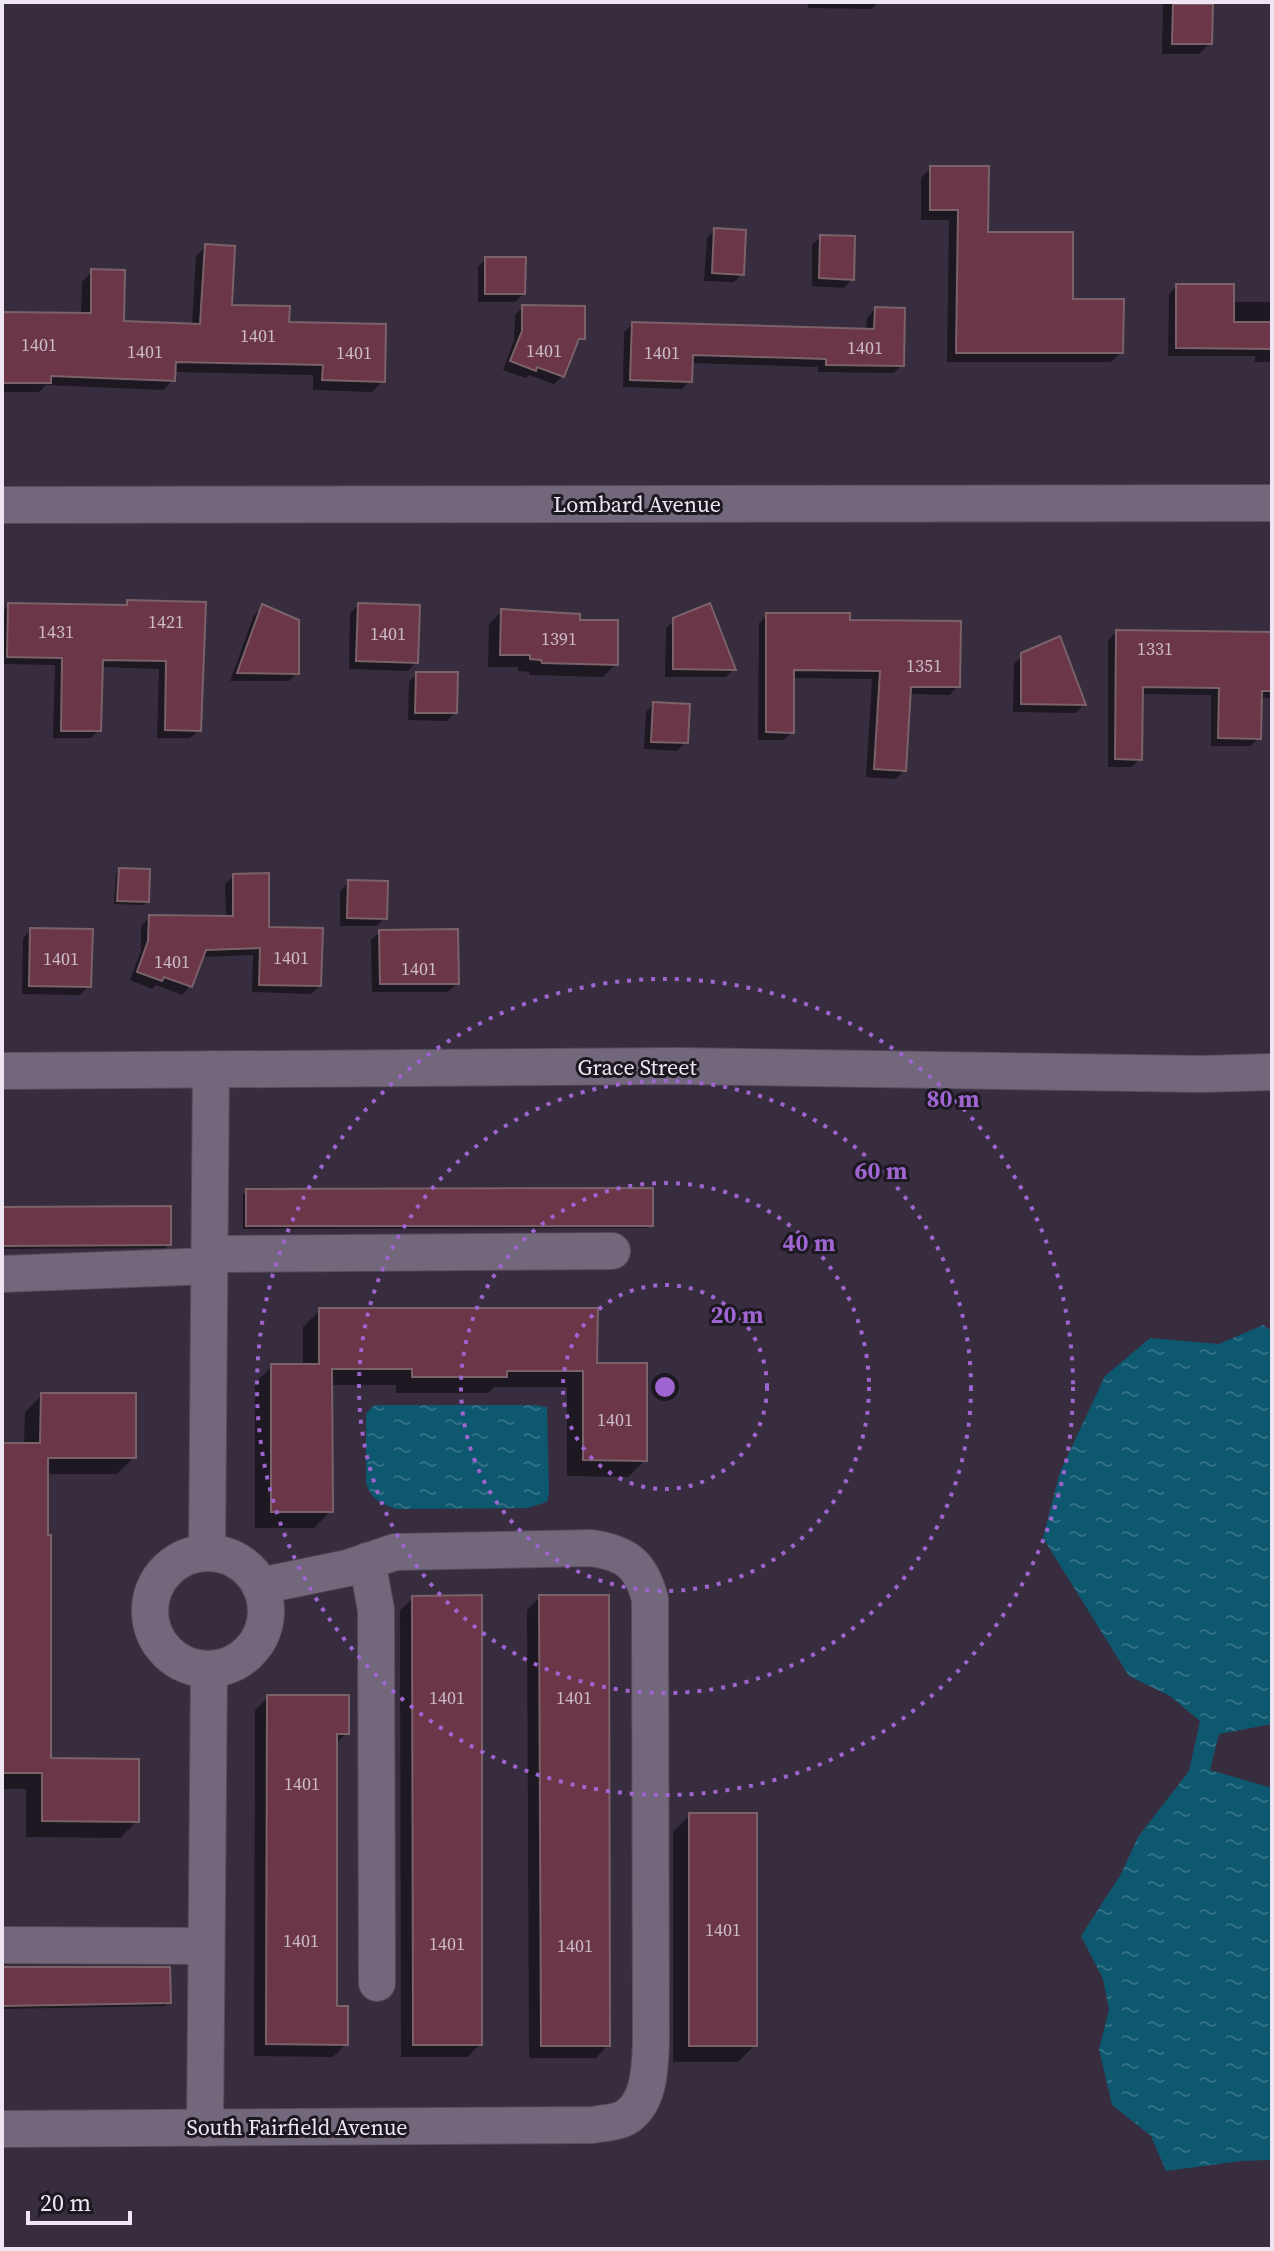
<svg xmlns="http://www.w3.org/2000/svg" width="1274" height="2251" font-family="'Source Serif 4',serif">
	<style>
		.water { fill: url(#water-ripples) }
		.shadow { fill: #0007 }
		.building { fill: #6a3648; stroke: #7b6168; stroke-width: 2 }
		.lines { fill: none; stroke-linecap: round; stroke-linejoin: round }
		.street-casing { stroke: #554c5b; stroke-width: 38 }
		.street { stroke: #73677c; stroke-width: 36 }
		.ring { fill: none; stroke: #9e64cf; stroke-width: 4; stroke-dasharray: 4 8 }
		.labels { text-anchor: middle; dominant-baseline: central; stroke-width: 6; stroke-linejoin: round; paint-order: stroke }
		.number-label { font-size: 18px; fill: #cdbbc8 }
		.street-label { font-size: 22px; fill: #eee7f3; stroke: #1c1820 }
		.centre { fill: #9e64cf; stroke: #1c1820; stroke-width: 4 }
		.ring-label { font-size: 24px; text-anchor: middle; font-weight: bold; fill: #9e64cf; stroke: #1c1820; stroke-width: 6; stroke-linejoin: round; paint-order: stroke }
	</style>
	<defs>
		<pattern id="water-ripples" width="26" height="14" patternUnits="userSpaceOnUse" patternTransform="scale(2)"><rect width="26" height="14" fill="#0d576f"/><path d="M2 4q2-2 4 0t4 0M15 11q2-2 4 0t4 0" fill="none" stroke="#316f84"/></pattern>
	</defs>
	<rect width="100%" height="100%" fill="#382d3f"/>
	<g class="water">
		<path d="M 1263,1325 L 1272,1331 L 1272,1724 L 1219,1734 L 1210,1770 L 1272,1788 L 1272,2163 L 1269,2160 L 1241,2161 L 1166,2171 L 1151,2136 L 1112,2105 L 1099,2049 L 1109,2010 L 1103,1979 L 1081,1936 L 1121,1874 L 1138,1837 L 1189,1771 L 1200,1721 L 1170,1696 L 1129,1676 L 1043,1538 L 1060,1472 L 1105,1376 L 1150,1338 L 1219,1344 Z"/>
		<path d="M 378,1405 L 535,1405 L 547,1407 L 549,1493 L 547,1502 L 527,1508 L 396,1509 C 381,1504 371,1499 366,1483 L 366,1414 L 373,1406 Z"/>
	</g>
	<g class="shadow">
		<path d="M 808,2 L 878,2 L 872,9 L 808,8 Z"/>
		<path d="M 1163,2 L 1211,2 L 1210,43 L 1199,54 L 1162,54 Z"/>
		<path d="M 931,168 L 986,234 L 1071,301 L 1121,352 L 1111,362 L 947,362 L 949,220 L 921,220 L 921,178 Z"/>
		<path d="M 715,230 L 742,274 L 734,282 L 704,281 L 707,238 Z"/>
		<path d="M 821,237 L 852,279 L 844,288 L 812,286 L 812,245 Z"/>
		<path d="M 206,246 L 230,307 L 287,323 L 383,381 L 372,392 L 313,390 L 313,375 L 174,372 L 173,380 L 163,390 L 46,385 L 39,392 L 2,392 L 2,314 L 81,315 L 82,282 L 92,271 L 122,323 L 192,325 L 196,256 Z"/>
		<path d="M 486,259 L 523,294 L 515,302 L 478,302 L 478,267 Z"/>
		<path d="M 1177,286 L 1232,302 L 1272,302 L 1272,362 L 1255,362 L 1255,356 L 1168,356 L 1169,294 Z"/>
		<path d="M 523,307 L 583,338 L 575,347 L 563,376 L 554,384 L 529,375 L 526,378 L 503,370 L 514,341 L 515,315 Z"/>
		<path d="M 875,309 L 902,365 L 894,373 L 818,372 L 818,367 L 691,363 L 690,381 L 682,389 L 623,387 L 624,332 L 633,324 L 866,330 L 867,318 Z"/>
		<path d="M 128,602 L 204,604 L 199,730 L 190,738 L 157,738 L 159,669 L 101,667 L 99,730 L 91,738 L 53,738 L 55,665 L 2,664 L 2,612 L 9,605 L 123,606 Z"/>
		<path d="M 358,605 L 416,662 L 408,671 L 349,669 L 350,614 Z"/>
		<path d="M 262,607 L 297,673 L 289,681 L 230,681 L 254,615 Z"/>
		<path d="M 502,611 L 578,622 L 616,664 L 603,677 L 530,675 L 529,672 L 518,671 L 518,667 L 488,667 L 489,624 Z"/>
		<path d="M 767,615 L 848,622 L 958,686 L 950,695 L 909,694 L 904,770 L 896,779 L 866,777 L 872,679 L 792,678 L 792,732 L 784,740 L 758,740 L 759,623 Z"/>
		<path d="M 675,620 L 734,669 L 726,677 L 665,677 L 666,628 Z"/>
		<path d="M 1116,632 L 1272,634 L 1272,698 L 1260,698 L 1259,738 L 1250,746 L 1211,746 L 1211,695 L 1141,694 L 1140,759 L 1132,767 L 1108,767 L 1108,641 Z"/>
		<path d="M 1023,655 L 1084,704 L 1076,713 L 1013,712 L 1014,664 Z"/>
		<path d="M 417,674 L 455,712 L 447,721 L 408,720 L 409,682 Z"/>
		<path d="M 654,704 L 686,742 L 677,751 L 644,749 L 646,712 Z"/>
		<path d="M 120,870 L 147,902 L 143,905 L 114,904 L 116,874 Z"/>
		<path d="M 234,876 L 267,929 L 320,986 L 311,994 L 252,992 L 253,955 L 201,957 L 190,986 L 182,995 L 156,985 L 152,989 L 130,980 L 141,951 L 141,926 L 150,917 L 226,918 L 225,884 Z"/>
		<path d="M 349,882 L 385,918 L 376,926 L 340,926 L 340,891 Z"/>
		<path d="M 31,930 L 89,986 L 80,995 L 22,994 L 23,938 Z"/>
		<path d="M 380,932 L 457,983 L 448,992 L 372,992 L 371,940 Z"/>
		<path d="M 247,1191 L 651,1225 L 647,1228 L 243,1229 L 243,1195 Z"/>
		<path d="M 2,1209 L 169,1244 L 166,1248 L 2,1249 Z"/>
		<path d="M 320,1310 L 595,1365 L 645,1460 L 628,1477 L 567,1476 L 567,1387 L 494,1387 L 488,1393 L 396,1393 L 396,1385 L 330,1385 L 331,1511 L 314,1528 L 255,1528 L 255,1383 L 272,1366 L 303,1366 L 303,1327 Z"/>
		<path d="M 42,1395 L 134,1457 L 117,1474 L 46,1474 L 49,1760 L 137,1821 L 120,1838 L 26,1837 L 26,1789 L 2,1789 L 2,1445 L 24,1445 L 25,1412 Z"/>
		<path d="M 540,1597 L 608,2045 L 596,2058 L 529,2058 L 527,1610 Z"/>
		<path d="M 413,1598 L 480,2044 L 468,2057 L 401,2057 L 400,1610 Z"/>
		<path d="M 268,1697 L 347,1733 L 335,1744 L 335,2008 L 346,2044 L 333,2057 L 254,2056 L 255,1710 Z"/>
		<path d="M 690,1815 L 755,2045 L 738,2062 L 673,2062 L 673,1832 Z"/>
		<path d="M 2,1969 L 169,2002 L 165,2006 L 2,2009 Z"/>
	</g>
	<g class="building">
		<path d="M 1173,4 L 1213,4 L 1212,44 L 1172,44 Z"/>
		<path d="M 930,166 L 989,166 L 988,232 L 1073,232 L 1073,299 L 1124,299 L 1123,353 L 956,353 L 958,210 L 930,210 Z"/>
		<path d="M 714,228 L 746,230 L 744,275 L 712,273 Z"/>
		<path d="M 820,235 L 855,236 L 854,280 L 819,278 Z"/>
		<path d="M 205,244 L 235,246 L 232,305 L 290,306 L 289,322 L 386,324 L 385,382 L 322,380 L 323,365 L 176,362 L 175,381 L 51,376 L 51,383 L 2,383 L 2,312 L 91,313 L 91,269 L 125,270 L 124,321 L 200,324 Z"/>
		<path d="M 485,257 L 526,257 L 525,294 L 485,294 Z"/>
		<path d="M 1176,284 L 1234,284 L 1234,322 L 1272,322 L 1272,349 L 1176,348 Z"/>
		<path d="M 522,305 L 585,306 L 585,339 L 579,339 L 564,377 L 537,367 L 536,371 L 510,361 L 522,331 Z"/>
		<path d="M 875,307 L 905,308 L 904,366 L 826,365 L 826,359 L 693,355 L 692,382 L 630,380 L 632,322 L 874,329 Z"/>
		<path d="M 127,600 L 206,602 L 201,731 L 165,730 L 166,661 L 103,660 L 101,731 L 61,731 L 62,658 L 7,657 L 8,603 L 127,605 Z"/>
		<path d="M 358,603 L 420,605 L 418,663 L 356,661 Z"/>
		<path d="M 710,603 L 736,670 L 673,669 L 673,618 Z"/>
		<path d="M 262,604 L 299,620 L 299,674 L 237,673 Z"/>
		<path d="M 501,609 L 580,614 L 580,620 L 618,620 L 618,665 L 542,663 L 541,660 L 530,659 L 530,655 L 500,655 Z"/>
		<path d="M 766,613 L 850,613 L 850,620 L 961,621 L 960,687 L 911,687 L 906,771 L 874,769 L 880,671 L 794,670 L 794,733 L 766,732 Z"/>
		<path d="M 1116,630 L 1272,632 L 1272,691 L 1262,691 L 1261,739 L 1218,738 L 1219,688 L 1143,687 L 1142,760 L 1115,759 Z"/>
		<path d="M 1060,636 L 1086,705 L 1021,704 L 1021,653 Z"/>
		<path d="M 416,672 L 458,672 L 457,713 L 415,713 Z"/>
		<path d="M 653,702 L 690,704 L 688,743 L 651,742 Z"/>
		<path d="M 119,868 L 150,869 L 149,902 L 117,901 Z"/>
		<path d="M 269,873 L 269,927 L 323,928 L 321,986 L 259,985 L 260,948 L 206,950 L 192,987 L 164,977 L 162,981 L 137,972 L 148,941 L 149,915 L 233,916 L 233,874 Z"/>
		<path d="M 348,880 L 388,881 L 387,919 L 347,918 Z"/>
		<path d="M 30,928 L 93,929 L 91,987 L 29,986 Z"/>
		<path d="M 458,929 L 459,984 L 380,984 L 379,930 Z"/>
		<path d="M 653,1188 L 653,1226 L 246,1226 L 246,1189 Z"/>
		<path d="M 171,1206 L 171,1245 L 2,1246 L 2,1207 Z"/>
		<path d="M 319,1308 L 598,1308 L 597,1363 L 647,1363 L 647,1461 L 583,1460 L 583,1371 L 507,1371 L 507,1377 L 412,1377 L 412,1369 L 332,1369 L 333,1512 L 271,1512 L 271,1364 L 319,1364 Z"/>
		<path d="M 41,1393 L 136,1393 L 136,1458 L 48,1458 L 48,1535 L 51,1535 L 51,1758 L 139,1759 L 139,1822 L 42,1821 L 42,1773 L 2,1773 L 2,1443 L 40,1443 Z"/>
		<path d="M 482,1595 L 482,2045 L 413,2045 L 412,1596 Z"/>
		<path d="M 539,1595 L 609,1595 L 610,2046 L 541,2046 Z"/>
		<path d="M 267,1695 L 349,1695 L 349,1734 L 337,1734 L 337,2006 L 348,2006 L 348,2045 L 266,2044 Z"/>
		<rect x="689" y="1813" width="68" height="233"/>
		<path d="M 2,1967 L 170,1967 L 171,2003 L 2,2006 Z"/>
	</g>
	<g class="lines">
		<g class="street-casing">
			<g id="street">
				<path d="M 2,505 L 1272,503"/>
				<path d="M 2,1071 L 679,1066 L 1202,1074 L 1272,1072"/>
				<path d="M 210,1254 L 612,1251"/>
				<path d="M 2,1274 L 210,1266"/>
				<path d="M 207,1553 L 211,1069"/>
				<circle cx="208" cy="1611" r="58"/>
				<path d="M 367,1561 L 376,1610 L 377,1983"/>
				<path d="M 2,1945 L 206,1946"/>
				<path d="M 205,2128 L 209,1669"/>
				<path d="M 2,2129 L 593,2125 C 602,2123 616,2123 625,2118 C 650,2103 650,2067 651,2042 L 650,1599 C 641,1564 626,1553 591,1548 L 395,1552 L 348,1568 L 260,1586"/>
			</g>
		</g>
		<use href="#street" class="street"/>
	</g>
	<g class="ring">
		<circle cx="665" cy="1387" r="102"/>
		<circle cx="665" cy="1387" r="204"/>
		<circle cx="665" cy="1387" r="306"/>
		<circle cx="665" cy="1387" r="408"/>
	</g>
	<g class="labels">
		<g class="number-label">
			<text x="258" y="335">1401</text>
			<text x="39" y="344">1401</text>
			<text x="865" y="347">1401</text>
			<text x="544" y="350">1401</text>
			<text x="145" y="351">1401</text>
			<text x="354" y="352">1401</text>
			<text x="662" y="352">1401</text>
			<text x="166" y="621">1421</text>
			<text x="56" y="631">1431</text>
			<text x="388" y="633">1401</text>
			<text x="559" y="638">1391</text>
			<text x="1155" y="648">1331</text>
			<text x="924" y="665">1351</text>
			<text x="291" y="957">1401</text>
			<text x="61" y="958">1401</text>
			<text x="172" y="961">1401</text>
			<text x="419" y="968">1401</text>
			<text x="615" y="1419">1401</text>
			<text x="447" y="1697">1401</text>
			<text x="574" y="1697">1401</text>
			<text x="302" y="1783">1401</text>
			<text x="723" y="1929">1401</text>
			<text x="301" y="1940">1401</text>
			<text x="447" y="1943">1401</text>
			<text x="575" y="1945">1401</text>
		</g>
		<g class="street-label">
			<text x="637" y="504">Lombard Avenue</text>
			<text x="637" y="1067">Grace Street</text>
			<text x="297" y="2127">South Fairfield Avenue</text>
		</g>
	</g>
	<circle cx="665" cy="1387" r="12" class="centre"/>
	<g class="ring-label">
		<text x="953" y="1107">80 m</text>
		<text x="881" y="1179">60 m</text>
		<text x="809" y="1251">40 m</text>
		<text x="737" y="1323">20 m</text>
	</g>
	<rect width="1274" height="2251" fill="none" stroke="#eee7f3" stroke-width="8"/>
	<path d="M28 2211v12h102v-12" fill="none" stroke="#eee7f3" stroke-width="4"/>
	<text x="40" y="2211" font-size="24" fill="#eee7f3" stroke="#1c1820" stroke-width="6" paint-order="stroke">20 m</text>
</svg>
